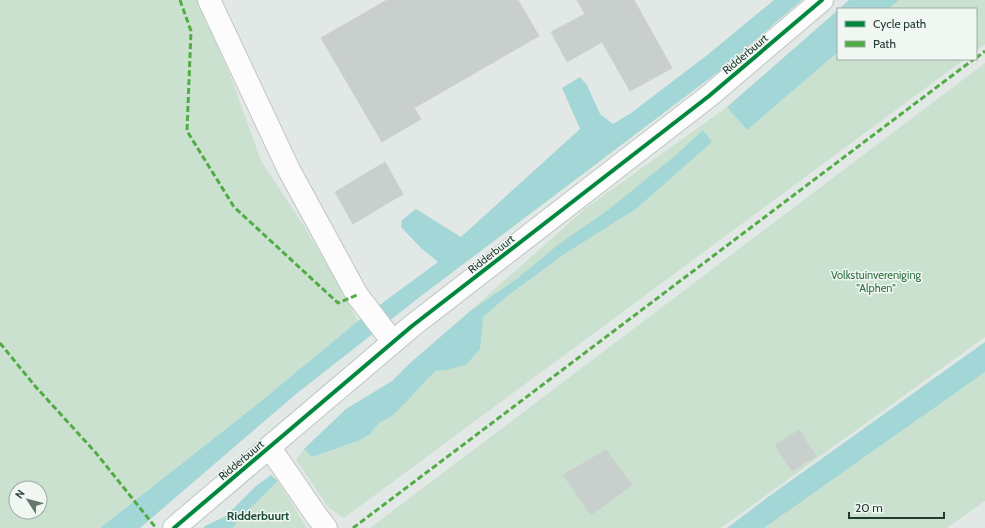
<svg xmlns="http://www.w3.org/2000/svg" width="985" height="528" font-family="Cabin,sans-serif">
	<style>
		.green { fill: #cbe1cf; fill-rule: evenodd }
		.water { fill: #a3d6d6 }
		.building { fill: #c9cfcc; stroke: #cbd1ce }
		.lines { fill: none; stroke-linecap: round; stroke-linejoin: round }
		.minor-casing { stroke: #bfc5c2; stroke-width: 24 }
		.minor { stroke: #fbfcfb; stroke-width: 22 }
		.quiet { stroke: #52ac45; stroke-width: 3; stroke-dasharray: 6 3; stroke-linecap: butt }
		.cycleway-casing { stroke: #f0f7f3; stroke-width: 6 }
		.cycleway { stroke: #00873e; stroke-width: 4 }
		.labels { text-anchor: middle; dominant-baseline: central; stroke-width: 3; stroke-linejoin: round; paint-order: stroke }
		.street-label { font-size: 11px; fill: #213a30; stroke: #f0f7f3 }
		.park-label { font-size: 11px; fill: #2c703d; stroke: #f0f7f3 }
		.neighbourhood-label { font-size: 12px; font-weight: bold; fill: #1d4c3a; stroke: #f0f7f3 }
	</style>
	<rect width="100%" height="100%" fill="#e2e8e5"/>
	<g class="green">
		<path d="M 0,0 L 197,0 L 231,77 L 261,161 L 304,226 L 337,282 L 358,321 L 260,402 L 100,528 L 0,528 ZM 16,488 L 40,488 L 40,512 L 16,512 Z"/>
		<path d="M 899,0 L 985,0 L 985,44 L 976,51 L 976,9 L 888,9 Z"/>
		<path d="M 838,52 L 838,59 L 965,59 L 344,518 L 329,508 L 296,460 L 304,449 L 313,457 L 370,434 L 379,422 L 392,416 L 392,381 C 417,375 442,371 466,365 L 482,317 L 469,312 L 586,208 L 727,107 L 747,130 Z"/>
		<path d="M 985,63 L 985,337 L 721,528 L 370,528 Z"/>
		<path d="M 985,372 L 985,501 L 947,528 L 764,528 Z"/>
		<path d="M 278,481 L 307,528 L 233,528 L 238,520 Z"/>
	</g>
	<g class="water">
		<path d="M 774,0 L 802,0 L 718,72 L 421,296 L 296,394 L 140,528 L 100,528 L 260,402 L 358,321 L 438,262 L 421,248 L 401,227 L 402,220 L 416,209 L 461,237 L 580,129 L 562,88 L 580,77 L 587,85 L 600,114 L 613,124 L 631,113 L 706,56 Z"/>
		<path d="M 849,0 L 899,0 L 888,9 L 839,9 Z"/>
		<path d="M 838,10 L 838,52 L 747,130 L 727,107 Z"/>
		<path d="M 703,130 L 712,142 L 637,208 L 566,253 L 507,296 L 483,317 L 480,349 L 466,365 L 447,370 L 436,371 L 427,379 L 408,400 L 392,416 L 379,423 L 370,434 L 360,440 L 312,457 L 304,449 L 346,409 L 392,381 L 409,364 L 469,312 L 518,278 L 559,244 L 608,210 L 676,155 Z"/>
		<path d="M 985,342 L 985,372 L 764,528 L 727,528 L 768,497 Z"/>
		<path d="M 271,475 L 278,481 L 238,520 L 233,528 L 203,528 L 205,526 L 226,516 L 256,486 Z"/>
	</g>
	<g class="building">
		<path d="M 387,0 L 518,0 L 539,36 L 414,108 L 421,119 L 382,142 L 321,38 Z"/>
		<path d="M 577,0 L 634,0 L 672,68 L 630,91 L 602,42 L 567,62 L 551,32 L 585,14 Z"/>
		<path d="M 385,162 L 403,194 L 353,224 L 335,192 Z"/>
		<path d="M 799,430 L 816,456 L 792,471 L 775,445 Z"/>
		<path d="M 606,450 L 632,485 L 591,515 L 563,475 Z"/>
	</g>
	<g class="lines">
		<g class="minor-casing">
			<g id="minor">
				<path d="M 209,0 L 289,170 L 357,295 L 393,342"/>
				<path d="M 270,448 L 316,515 L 326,528"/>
				<path d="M 174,528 L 412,326 L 709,96 L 822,0"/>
			</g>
		</g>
		<use href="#minor" class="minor"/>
		<g class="quiet">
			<path d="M 180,0 L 191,31 L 187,131 L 234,207 L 338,303 L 357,295"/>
			<path d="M 976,58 L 985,51"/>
			<path d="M 0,343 L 35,386 L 96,453 L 156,528"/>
			<path d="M 353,528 L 974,59"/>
		</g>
		<g class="cycleway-casing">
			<path id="cycleway" d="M 174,528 L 412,326 L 709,96 L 822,0"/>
		</g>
		<use href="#cycleway" class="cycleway"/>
	</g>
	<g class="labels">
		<g class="street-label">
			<text transform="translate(745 54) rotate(-40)">Ridderbuurt</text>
			<text transform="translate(491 254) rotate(-38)">Ridderbuurt</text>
			<text transform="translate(241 460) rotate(-40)">Ridderbuurt</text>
		</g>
		<g class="park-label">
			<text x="876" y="275">Volkstuinvereniging<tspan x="876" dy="13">"Alphen"</tspan></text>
		</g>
		<g class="neighbourhood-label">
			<text x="258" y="515">Ridderbuurt</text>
		</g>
	</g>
	<rect x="837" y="8" width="140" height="52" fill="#f0f7f3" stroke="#9daba5"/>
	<rect x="845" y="21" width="20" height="6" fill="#00873e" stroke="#9daba5"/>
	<text x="873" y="28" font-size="12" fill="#213a30">Cycle path</text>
	<rect x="845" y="41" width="20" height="6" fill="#52ac45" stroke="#9daba5"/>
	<text x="873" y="48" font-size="12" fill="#213a30">Path</text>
	<g transform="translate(28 500) rotate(306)"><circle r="19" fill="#f0f7f3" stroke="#9daba5"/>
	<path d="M0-3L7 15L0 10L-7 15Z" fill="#65776f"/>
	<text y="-6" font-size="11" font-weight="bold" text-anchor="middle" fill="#213a30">N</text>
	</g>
	<path d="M849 512v6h95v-6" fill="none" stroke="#213a30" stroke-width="2"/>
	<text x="855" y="512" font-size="12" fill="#213a30" stroke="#f0f7f3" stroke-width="3" paint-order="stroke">20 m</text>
</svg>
